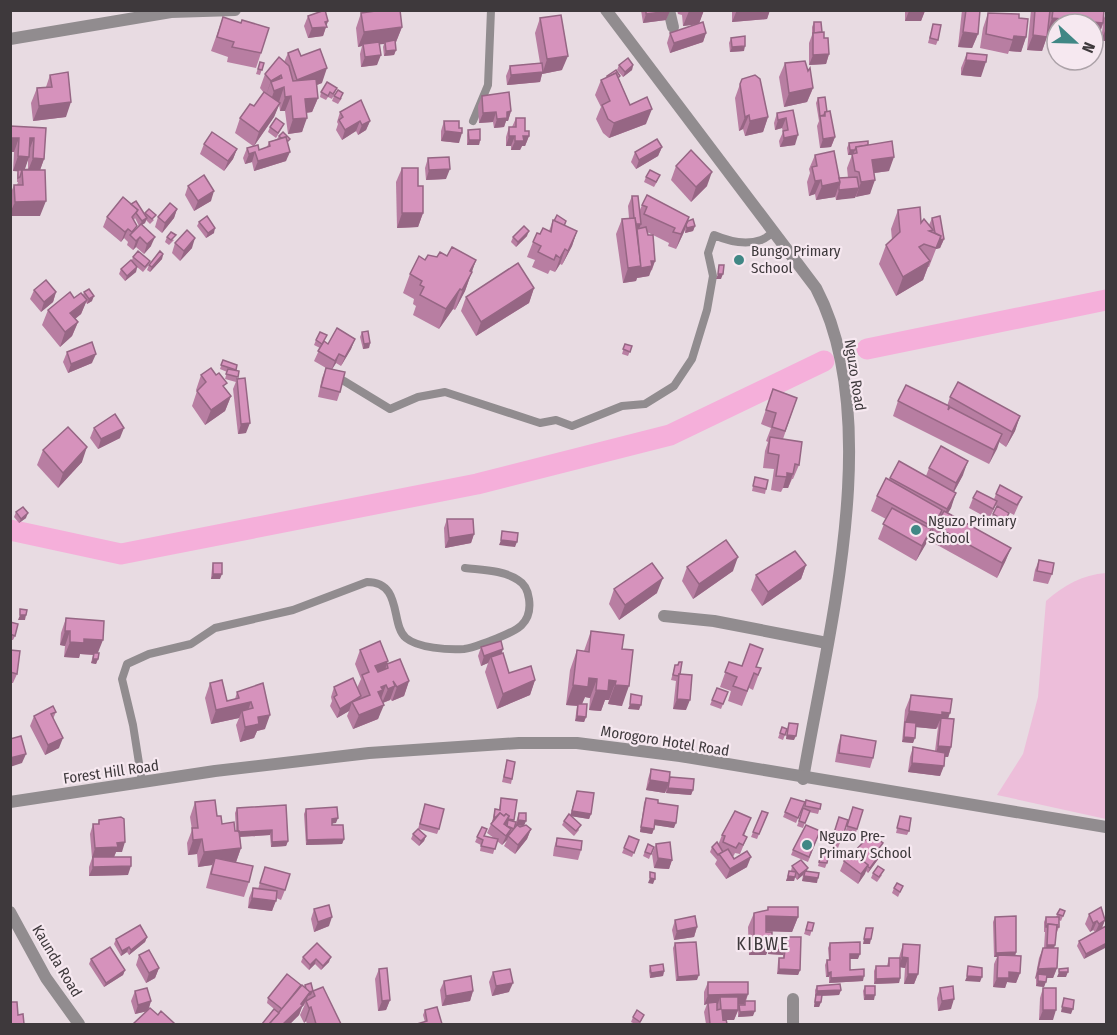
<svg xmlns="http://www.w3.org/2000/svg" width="1117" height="1035" font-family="'Fira Sans Condensed',sans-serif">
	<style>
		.green { fill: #edbeda }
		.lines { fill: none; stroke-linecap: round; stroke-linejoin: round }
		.river { stroke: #f5afda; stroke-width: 21 }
		.service { stroke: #918c8f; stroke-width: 8 }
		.minor { stroke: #918c8f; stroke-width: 12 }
		.tertiary { stroke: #918c8f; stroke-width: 12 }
		.wall { fill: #b87ea2; fill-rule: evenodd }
		.shaded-wall { fill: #966684 }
		.building { fill: #d692bc; stroke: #966684; stroke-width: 1.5 }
		.poi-dot { fill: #408785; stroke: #f6e8f0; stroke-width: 2 }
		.labels { text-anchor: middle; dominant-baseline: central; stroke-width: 4.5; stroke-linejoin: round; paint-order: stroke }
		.poi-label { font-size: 15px; fill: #3e393c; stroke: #f6e8f0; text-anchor: start }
		.street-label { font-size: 15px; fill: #3e393c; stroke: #f6e8f0 }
		.quarter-label { font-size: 18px; letter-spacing: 1.5px; fill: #3e393c; stroke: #f6e8f0 }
	</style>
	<rect width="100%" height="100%" fill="#e8dbe2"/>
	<path class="green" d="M 1106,573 L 1106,819 L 997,795 L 1023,754 L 1038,697 L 1046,601 C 1064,585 1082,575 1106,573 Z"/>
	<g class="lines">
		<g class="river">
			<path d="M 867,349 L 1106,300"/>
			<path d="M 10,530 L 121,554 L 477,484 L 670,435 L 824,361"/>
		</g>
		<g class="service">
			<path d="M 473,121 L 488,85 L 491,10"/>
			<path d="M 344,381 L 390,409 L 418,397 L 445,392 L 540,423 L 556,420 L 572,426 L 622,406 L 645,404 L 674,386 L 692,359 L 707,310 L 713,276 L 708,253 L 714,235 C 728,241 746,245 761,240 C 766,239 768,235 773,233"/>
			<path d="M 142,782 L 133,725 L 122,679 L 127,664 L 149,654 L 191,644 L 215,628 L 293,610 L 367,582 C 403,582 390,625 406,638 C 418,648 448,650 464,649 C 473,648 481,644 490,641 C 512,632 533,627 529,599 C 528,591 525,584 518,580 C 504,570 481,570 465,568"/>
		</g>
		<g class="minor">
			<path d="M 606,10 L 816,288 C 886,421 827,636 803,779"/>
			<path d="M 669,10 L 673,27"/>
			<path d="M 10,39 L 171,12 L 235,10"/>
			<path d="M 664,616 L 714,621 L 827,643"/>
			<path d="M 10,912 L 46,978 L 79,1024"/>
			<path d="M 793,999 L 793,1024"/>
		</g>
		<path class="tertiary" d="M 10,802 L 215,771 L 369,753 L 519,743 L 577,743 L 680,756 L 1106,827"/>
	</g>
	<g class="wall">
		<path d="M 641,10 L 670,10 L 666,20 L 643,23 Z"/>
		<path d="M 677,10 L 704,10 L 699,23 L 706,33 L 703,42 L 670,53 L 667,43 L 670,33 L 698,24 L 683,26 L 682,15 L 678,14 Z"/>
		<path d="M 732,10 L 770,10 L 767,19 L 732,22 Z"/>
		<path d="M 905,10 L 925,10 L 921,21 L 905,21 Z"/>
		<path d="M 962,10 L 980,10 L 978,34 L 972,48 L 958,47 Z"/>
		<path d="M 1031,10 L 1050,10 L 1049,14 L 1051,10 L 1104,10 L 1103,20 L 1107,12 L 1107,41 L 1101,41 L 1103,24 L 1098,38 L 1093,37 L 1093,24 L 1057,24 L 1057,34 L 1048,33 L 1042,51 L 1027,50 Z"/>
		<path d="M 361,13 L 402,27 L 396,42 L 395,42 L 396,50 L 394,55 L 384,56 L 383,47 L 384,44 L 380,44 L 377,65 L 361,67 L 360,54 L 362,46 L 358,47 L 356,28 Z"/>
		<path d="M 988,13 L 1019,18 L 1026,37 L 1021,52 L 1009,51 L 1008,54 L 980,48 L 983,28 Z"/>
		<path d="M 308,16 L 328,21 L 323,36 L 308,38 L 304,26 Z"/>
		<path d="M 223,17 L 261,53 L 256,68 L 227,62 L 228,57 L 211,51 Z"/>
		<path d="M 540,18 L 562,70 L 542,74 L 540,82 L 507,85 L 506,76 L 510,66 L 540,63 L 535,33 Z"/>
		<path d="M 814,22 L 822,32 L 829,54 L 826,64 L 809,65 L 809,43 L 812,35 L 812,27 Z"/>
		<path d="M 933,24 L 938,40 L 936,45 L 928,43 Z"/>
		<path d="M 731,38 L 744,51 L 730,52 L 729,43 Z"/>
		<path d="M 288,53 L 301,56 L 322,83 L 317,85 L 318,98 L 312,112 L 307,113 L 302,132 L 288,134 L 285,111 L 280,111 L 279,104 L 274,117 L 254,146 L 259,150 L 267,147 L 269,142 L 277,139 L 279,136 L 288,144 L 286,161 L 254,171 L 252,162 L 245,164 L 243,158 L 247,148 L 253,146 L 235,133 L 240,118 L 254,106 L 264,93 L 260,88 L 265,74 L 284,62 Z"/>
		<path d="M 967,53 L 981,77 L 961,75 L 961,68 Z"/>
		<path d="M 260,62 L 264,63 L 260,75 L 256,74 Z"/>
		<path d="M 785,63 L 813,88 L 807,102 L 784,107 L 779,77 Z"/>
		<path d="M 619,65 L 633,65 L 632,70 L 623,77 L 617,70 Z"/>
		<path d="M 50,75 L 66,117 L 33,121 L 31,103 L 37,88 L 46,87 Z"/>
		<path d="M 607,76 L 619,79 L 630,105 L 646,124 L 609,138 L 603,133 L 596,119 L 601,107 L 595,95 L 601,80 L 606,78 Z"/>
		<path d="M 740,84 L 768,117 L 763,132 L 745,136 L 743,129 L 739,131 L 735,98 Z"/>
		<path d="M 337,88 L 332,99 L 328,97 L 326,100 L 320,97 L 321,92 Z"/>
		<path d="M 334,96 L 342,98 L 338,104 L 332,101 Z"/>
		<path d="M 482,96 L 511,111 L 508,121 L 506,121 L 504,127 L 494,128 L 493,122 L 479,123 L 478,106 Z"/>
		<path d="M 818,98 L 827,112 L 835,137 L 831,147 L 820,148 L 817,126 L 819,121 L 816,103 Z"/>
		<path d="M 793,110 L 795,145 L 780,147 L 779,141 L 783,132 L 782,128 L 775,130 L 774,123 L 777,113 Z"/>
		<path d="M 340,112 L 370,121 L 366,130 L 358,135 L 356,131 L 342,140 L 336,130 L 338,124 L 337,122 Z"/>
		<path d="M 516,118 L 529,136 L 525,146 L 522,146 L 520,150 L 511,150 L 511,146 L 506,146 L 506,137 L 509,127 L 512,127 Z"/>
		<path d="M 444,121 L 459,143 L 441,141 L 441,131 Z"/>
		<path d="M 10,126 L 46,128 L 44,159 L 40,170 L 40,216 L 10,216 L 10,195 L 14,185 L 17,185 L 18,182 L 17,182 L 17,175 L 18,171 L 13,171 L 14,152 L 10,152 ZM 28,159 L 28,170 L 24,170 Z"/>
		<path d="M 270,127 L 282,128 L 276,138 L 268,132 Z"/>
		<path d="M 468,130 L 480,140 L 479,145 L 467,145 L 467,135 Z"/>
		<path d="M 849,143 L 868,145 L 889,171 L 874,173 L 870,194 L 836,200 L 835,195 L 835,197 L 816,200 L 815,194 L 809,196 L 807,182 L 810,173 L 809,169 L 815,155 L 839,178 L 848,178 L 847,168 L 852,155 L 848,155 L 847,148 Z"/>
		<path d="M 204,144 L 237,149 L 233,159 L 224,171 L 200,154 Z"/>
		<path d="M 662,147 L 658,156 L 636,169 L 631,162 L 635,152 Z"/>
		<path d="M 428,158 L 446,179 L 426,180 L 425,168 Z"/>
		<path d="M 676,166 L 707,186 L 691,202 L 671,180 Z"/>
		<path d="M 402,168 L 418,186 L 423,213 L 418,227 L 397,228 L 396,182 Z"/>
		<path d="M 646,177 L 658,180 L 654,187 L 644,182 Z"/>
		<path d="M 188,186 L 211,201 L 194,211 L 185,195 Z"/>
		<path d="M 632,196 L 639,212 L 642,205 L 688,221 L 695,226 L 693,231 L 685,233 L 685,230 L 676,249 L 668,246 L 669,243 L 647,232 L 655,261 L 652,270 L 650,271 L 649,276 L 637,278 L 636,281 L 623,283 L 616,234 L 622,219 L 629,218 L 628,206 Z"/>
		<path d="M 123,197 L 145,214 L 145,213 L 154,220 L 150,224 L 146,220 L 145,223 L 142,225 L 151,246 L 144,254 L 136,247 L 133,250 L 127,245 L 128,242 L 124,238 L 121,242 L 103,227 L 107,217 ZM 135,218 L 139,226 L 135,231 L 134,220 Z"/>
		<path d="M 177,209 L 174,218 L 162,233 L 155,227 L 158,217 Z"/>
		<path d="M 898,210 L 921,223 L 929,225 L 932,218 L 944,239 L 940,248 L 936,249 L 929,267 L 928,267 L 923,280 L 896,296 L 879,264 L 886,245 L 892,240 L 891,229 Z"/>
		<path d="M 553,220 L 577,231 L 572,246 L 562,265 L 560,264 L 555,272 L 550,270 L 548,274 L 532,267 L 535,260 L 527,257 L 533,242 L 540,234 L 549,231 Z"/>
		<path d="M 199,222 L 214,233 L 206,238 L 197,226 Z"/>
		<path d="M 527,236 L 516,247 L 511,242 L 513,237 Z"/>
		<path d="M 167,237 L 174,240 L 169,245 L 165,242 Z"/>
		<path d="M 175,243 L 192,248 L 180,261 L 172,253 Z"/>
		<path d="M 163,254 L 162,259 L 150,272 L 147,270 L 149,265 Z"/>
		<path d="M 447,256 L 476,260 L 465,291 L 455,310 L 453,309 L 439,329 L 413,315 L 416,306 L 413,304 L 414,299 L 403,293 L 410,274 L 425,260 Z"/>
		<path d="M 133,257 L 150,261 L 148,266 L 143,272 L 137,267 L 136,272 L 125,281 L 119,274 L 121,269 L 132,260 Z"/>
		<path d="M 534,288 L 529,303 L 476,336 L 461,311 L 466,297 Z"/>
		<path d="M 34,290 L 56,292 L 53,302 L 41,312 L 30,299 Z"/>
		<path d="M 84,292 L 92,301 L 87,304 L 86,302 L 81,314 L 75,319 L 78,322 L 72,336 L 60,347 L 42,325 L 48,310 L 83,295 Z"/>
		<path d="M 362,332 L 370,343 L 369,348 L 363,349 L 360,337 Z"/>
		<path d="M 355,339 L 351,349 L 341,366 L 336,363 L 332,369 L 340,392 L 337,401 L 318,397 L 322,378 L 326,368 L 314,361 L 320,348 L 314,345 L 316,340 L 325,342 L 328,344 Z"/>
		<path d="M 625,344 L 632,346 L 628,356 L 622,354 Z"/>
		<path d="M 67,352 L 92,363 L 68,373 L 63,362 Z"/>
		<path d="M 223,360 L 237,365 L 235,371 L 239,371 L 236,382 L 225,379 L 227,372 L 220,369 Z"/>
		<path d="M 201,375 L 225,388 L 231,396 L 225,411 L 205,425 L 192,406 L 197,391 L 196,390 Z"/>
		<path d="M 237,379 L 246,433 L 238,434 L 233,389 Z"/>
		<path d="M 773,389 L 797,398 L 783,439 L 799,465 L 793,479 L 792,479 L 788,488 L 783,488 L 781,492 L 771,490 L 774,469 L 763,468 L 765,451 L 768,442 L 766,441 L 771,428 L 761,424 Z"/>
		<path d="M 950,397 L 1020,416 L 1015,431 L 1006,447 L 999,442 L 989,464 L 893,416 L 898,401 L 947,406 Z"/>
		<path d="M 94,428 L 120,438 L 98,449 L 90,438 Z"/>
		<path d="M 43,450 L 82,462 L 58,488 L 37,465 Z"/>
		<path d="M 929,468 L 963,475 L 954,492 L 951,508 L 948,513 L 1011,548 L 1005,562 L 997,578 L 930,541 L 933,531 L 928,541 L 927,541 L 916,561 L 878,539 L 886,519 L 871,511 L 877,496 L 890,478 L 926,476 Z"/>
		<path d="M 755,477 L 766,489 L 765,494 L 752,491 Z"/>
		<path d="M 996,494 L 1022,497 L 1014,515 L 996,505 L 989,519 L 969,508 L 973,498 L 994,499 Z"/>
		<path d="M 16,512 L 26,518 L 19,523 L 14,517 Z"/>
		<path d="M 993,514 L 1007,518 L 1003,525 L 991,519 Z"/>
		<path d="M 447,519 L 474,534 L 471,543 L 445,548 L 444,528 Z"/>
		<path d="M 1039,560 L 1052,574 L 1048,584 L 1033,581 L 1035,570 Z"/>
		<path d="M 213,563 L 220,579 L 211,579 L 212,568 Z"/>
		<path d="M 806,565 L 801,579 L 762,606 L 751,590 L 756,575 Z"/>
		<path d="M 687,567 L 733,571 L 693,599 L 682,581 Z"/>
		<path d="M 614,589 L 657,593 L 619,620 L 609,604 Z"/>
		<path d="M 66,618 L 98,653 L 98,659 L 96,664 L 91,663 L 93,655 L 80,654 L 79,658 L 64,657 L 65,646 L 60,645 L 61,633 Z"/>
		<path d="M 10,622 L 15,636 L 13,640 L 10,640 Z"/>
		<path d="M 591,631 L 622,649 L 622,706 L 608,704 L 609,700 L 605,700 L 601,711 L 589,710 L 590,698 L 585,697 L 582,704 L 586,717 L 584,722 L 575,721 L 577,706 L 566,705 L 570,670 L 577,650 L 584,651 Z"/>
		<path d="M 481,647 L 501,654 L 509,673 L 535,680 L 530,695 L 497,709 L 485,672 L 488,663 L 481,666 L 478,656 Z"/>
		<path d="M 10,650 L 17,674 L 13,683 L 10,683 Z"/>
		<path d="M 360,650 L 387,664 L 409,681 L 404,696 L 392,701 L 390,699 L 390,700 L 383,703 L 378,719 L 353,729 L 347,716 L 349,711 L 337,718 L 330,706 L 332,701 L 331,697 L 334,687 L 357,688 L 361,679 L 355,664 Z"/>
		<path d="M 679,662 L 680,674 L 686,710 L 673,709 L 676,681 L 671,680 L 675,665 L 677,665 Z"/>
		<path d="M 729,662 L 742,666 L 757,667 L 761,668 L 753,690 L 749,688 L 742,706 L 728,701 L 731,691 L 720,687 Z"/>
		<path d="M 210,683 L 227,701 L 235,699 L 237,692 L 263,683 L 265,729 L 257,731 L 254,738 L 240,742 L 236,725 L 239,718 L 211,724 L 205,698 Z"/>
		<path d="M 717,688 L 728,692 L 721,709 L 710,705 Z"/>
		<path d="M 911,695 L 948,718 L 951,747 L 948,757 L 945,757 L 940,776 L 908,772 L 910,757 L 913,747 L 935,751 L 938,727 L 936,729 L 916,727 L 913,743 L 902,742 L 905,710 Z"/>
		<path d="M 56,712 L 53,719 L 59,748 L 45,755 L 30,726 L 34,716 Z"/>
		<path d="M 789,723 L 794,740 L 786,739 L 787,730 L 783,740 L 778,738 L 782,727 L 787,729 Z"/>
		<path d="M 841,735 L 873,758 L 870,768 L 835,762 L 838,745 Z"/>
		<path d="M 507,760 L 512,779 L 511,784 L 502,782 Z"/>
		<path d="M 651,769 L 670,777 L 693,790 L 691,795 L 666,793 L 666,790 L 665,793 L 646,790 L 648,779 Z"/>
		<path d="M 577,791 L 591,814 L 589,819 L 571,816 L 579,830 L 574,836 L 562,825 L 564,821 L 570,816 Z"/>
		<path d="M 501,798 L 513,822 L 516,822 L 519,813 L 524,825 L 531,829 L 527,839 L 515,854 L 504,846 L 507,840 L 502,845 L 497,841 L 493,854 L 480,851 L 481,845 L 475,842 L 482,827 L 484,836 L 494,838 L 487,833 L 491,824 L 492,822 L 495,809 L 499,809 Z"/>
		<path d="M 646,798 L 658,803 L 674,828 L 655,825 L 652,834 L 640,832 L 644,803 Z"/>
		<path d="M 791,798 L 805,802 L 796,823 L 783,817 Z"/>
		<path d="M 806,800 L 821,804 L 818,814 L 809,812 L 803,828 L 797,826 Z"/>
		<path d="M 195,802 L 217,816 L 222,824 L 235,831 L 236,831 L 235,813 L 237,808 L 288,841 L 286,846 L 271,847 L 270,835 L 240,837 L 241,848 L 236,862 L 249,882 L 244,897 L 206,888 L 212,865 L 198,867 L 197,854 L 188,855 L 187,843 L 192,830 L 190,817 Z"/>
		<path d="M 425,804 L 439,829 L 437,834 L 419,829 L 426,836 L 424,841 L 419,846 L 411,839 L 413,834 L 418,829 Z"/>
		<path d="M 853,807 L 857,829 L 854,839 L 844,836 Z"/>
		<path d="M 306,809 L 336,823 L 332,823 L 332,825 L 344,839 L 342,844 L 306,845 L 304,814 Z"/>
		<path d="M 762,811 L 768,813 L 757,839 L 751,837 Z"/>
		<path d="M 900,816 L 909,831 L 907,835 L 896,833 Z"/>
		<path d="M 839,817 L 848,820 L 838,848 L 830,846 Z"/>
		<path d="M 99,820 L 122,852 L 116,852 L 114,857 L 105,857 L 128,875 L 89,876 L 89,867 L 92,858 L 90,834 L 93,824 L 98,824 Z"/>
		<path d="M 747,828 L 744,836 L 747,837 L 740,854 L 735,853 L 733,857 L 747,867 L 726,879 L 715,864 L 717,860 L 710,852 L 712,847 L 718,845 L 722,835 Z"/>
		<path d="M 820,831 L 808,862 L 791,855 L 793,850 Z"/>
		<path d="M 629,836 L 639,840 L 632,857 L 622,853 Z"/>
		<path d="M 557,838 L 581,850 L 578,860 L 553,856 L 554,848 Z"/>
		<path d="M 648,844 L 654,847 L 649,859 L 643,856 Z"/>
		<path d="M 656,844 L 672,860 L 669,869 L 654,868 L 652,854 Z"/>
		<path d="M 881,848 L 879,852 L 881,853 L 879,858 L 868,873 L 866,871 L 858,884 L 840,871 L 844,861 L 853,853 Z"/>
		<path d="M 822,851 L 827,863 L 825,868 L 818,866 Z"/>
		<path d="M 792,866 L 806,871 L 817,883 L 802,881 L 803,875 L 797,880 L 795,877 L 794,881 L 786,881 L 789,871 L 791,871 Z"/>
		<path d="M 265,867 L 285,890 L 281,900 L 276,898 L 272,911 L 248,908 L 249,898 L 253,888 L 258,889 Z"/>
		<path d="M 873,873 L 882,875 L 877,882 L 871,878 Z"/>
		<path d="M 903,886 L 898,897 L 892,893 L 894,888 Z"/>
		<path d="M 768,907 L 798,917 L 792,932 L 766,931 L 766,932 L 772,937 L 801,937 L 800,970 L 798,975 L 777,974 L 778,962 L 779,958 L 783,958 L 783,955 L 768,954 L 768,949 L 766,955 L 749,955 L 748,927 L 754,913 L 767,911 Z"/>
		<path d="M 314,909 L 329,926 L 314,932 L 311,919 Z"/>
		<path d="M 1060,909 L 1065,911 L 1061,921 L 1059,920 L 1059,927 L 1057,932 L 1056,932 L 1054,948 L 1057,968 L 1053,978 L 1046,978 L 1044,987 L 1036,986 L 1036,978 L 1035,979 L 1039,958 L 1043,948 L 1044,948 L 1045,932 L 1044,932 L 1044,922 L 1046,917 L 1056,917 Z"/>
		<path d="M 1089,914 L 1105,920 L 1102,928 L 1084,959 L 1077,946 L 1079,941 L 1095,932 L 1093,930 L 1090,932 L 1085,924 Z"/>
		<path d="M 995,917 L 1016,952 L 1015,955 L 1020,973 L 1016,983 L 1007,982 L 1005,988 L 993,987 L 994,964 L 997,957 L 994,957 L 993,922 Z"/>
		<path d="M 675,920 L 697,927 L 694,937 L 674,940 L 672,930 Z"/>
		<path d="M 808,922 L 814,923 L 810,936 L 804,934 Z"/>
		<path d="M 147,937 L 145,942 L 129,955 L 127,952 L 121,956 L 114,944 L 116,939 Z"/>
		<path d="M 675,943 L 697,980 L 676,981 L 673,948 Z"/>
		<path d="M 830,943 L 858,959 L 850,959 L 850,970 L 863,981 L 829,983 L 829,977 L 826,977 L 825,965 L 827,960 L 829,960 L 828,948 Z"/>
		<path d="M 903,944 L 918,974 L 914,984 L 904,984 L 905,968 L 900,967 L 900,978 L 899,983 L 874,984 L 874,971 L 876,966 L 887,966 L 889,958 L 899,958 L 900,954 Z"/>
		<path d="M 139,955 L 159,968 L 155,978 L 146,983 L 136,965 Z"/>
		<path d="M 303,957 L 329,962 L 321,970 L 315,964 L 309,970 L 301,962 Z"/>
		<path d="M 91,959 L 125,970 L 123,975 L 104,987 L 89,964 Z"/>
		<path d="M 650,966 L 664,971 L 663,976 L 650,978 L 649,971 Z"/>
		<path d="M 379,969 L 390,1000 L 386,1010 L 378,1011 L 375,979 Z"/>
		<path d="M 493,972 L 509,992 L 492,996 L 489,982 Z"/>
		<path d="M 444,981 L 473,991 L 470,1001 L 442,1006 L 440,990 Z"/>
		<path d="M 708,982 L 748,994 L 746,1001 L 753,1016 L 738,1017 L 738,1011 L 734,1020 L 726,1020 L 727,1024 L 706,1024 L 704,1012 L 707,1004 L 704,1005 L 704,992 Z"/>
		<path d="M 301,985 L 300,988 L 304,988 L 305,985 L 313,991 L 341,1024 L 307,1024 L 306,1021 L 304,1023 L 300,1015 L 305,1004 L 302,1007 L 299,1015 L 290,1024 L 262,1024 L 279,1013 L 267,1003 L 268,998 Z"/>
		<path d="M 817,986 L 841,990 L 839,995 L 822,996 L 821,1002 L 819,1007 L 814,1007 L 815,996 L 815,990 Z"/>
		<path d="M 865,986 L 874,1000 L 864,1000 L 863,991 Z"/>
		<path d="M 940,988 L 951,1009 L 938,1011 L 937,998 Z"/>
		<path d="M 1043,988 L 1053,1020 L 1039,1020 L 1040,998 Z"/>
		<path d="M 135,991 L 151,1001 L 148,1010 L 158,1015 L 147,1011 L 135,1014 L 131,1001 Z"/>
		<path d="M 425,1010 L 442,1024 L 425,1022 L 423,1015 Z"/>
		<path d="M 633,1017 L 642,1020 L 639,1024 L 635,1024 L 631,1022 Z"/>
	</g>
	<g class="shaded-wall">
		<path d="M 704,10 L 699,24 L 683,26 L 689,11 Z"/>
		<path d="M 737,10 L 770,10 L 767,19 L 732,22 Z"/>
		<path d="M 670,11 L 666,20 L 643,23 L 646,14 Z"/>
		<path d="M 909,11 L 925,11 L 921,21 L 905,21 Z"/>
		<path d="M 1052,18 L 1103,23 L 1098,38 L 1093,37 L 1093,24 L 1057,24 L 1057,34 L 1047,33 Z"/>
		<path d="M 328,21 L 323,36 L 308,38 L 312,28 Z"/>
		<path d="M 1107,26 L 1107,41 L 1101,41 Z"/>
		<path d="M 402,27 L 396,42 L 385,43 L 385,42 L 384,44 L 363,46 L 363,44 L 362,46 L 358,47 L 364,32 Z"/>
		<path d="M 963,32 L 978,34 L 972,48 L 958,47 Z"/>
		<path d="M 706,33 L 703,42 L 670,53 L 674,43 Z"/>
		<path d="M 1033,35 L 1047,37 L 1042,51 L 1027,50 Z"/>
		<path d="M 1014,36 L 1026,37 L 1021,52 L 1009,51 Z"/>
		<path d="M 745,46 L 744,51 L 730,52 L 732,47 Z"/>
		<path d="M 396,50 L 394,55 L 384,56 L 386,51 Z"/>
		<path d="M 829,54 L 826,64 L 809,65 L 813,55 Z"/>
		<path d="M 381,55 L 377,65 L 361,67 L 365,57 Z"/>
		<path d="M 568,56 L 562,70 L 542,74 L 540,82 L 507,85 L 511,75 L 543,72 L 547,59 Z"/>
		<path d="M 966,60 L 986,62 L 981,77 L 961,75 Z"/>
		<path d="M 633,65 L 632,70 L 623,77 L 625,72 Z"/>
		<path d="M 327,68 L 322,83 L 292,94 L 297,80 Z"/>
		<path d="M 281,75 L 276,89 L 271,82 L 266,95 L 271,81 Z"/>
		<path d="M 284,87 L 279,102 L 269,106 L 274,91 Z"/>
		<path d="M 813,88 L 807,102 L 784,107 L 789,93 Z"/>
		<path d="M 291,96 L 285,111 L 280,111 L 285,97 Z"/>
		<path d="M 318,98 L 312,112 L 300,113 L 305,99 Z"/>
		<path d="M 71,102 L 66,117 L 33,121 L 39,106 Z"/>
		<path d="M 280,103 L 274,117 L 254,146 L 259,132 Z"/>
		<path d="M 652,109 L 646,124 L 609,138 L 614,123 Z"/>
		<path d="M 511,111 L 508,121 L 506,121 L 504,127 L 494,128 L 497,119 L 507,112 Z"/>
		<path d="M 496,112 L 493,122 L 479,123 L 483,113 Z"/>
		<path d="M 749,115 L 743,129 L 739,131 L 745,117 Z"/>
		<path d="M 768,117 L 763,132 L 745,136 L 750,121 Z"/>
		<path d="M 307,118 L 302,132 L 288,134 L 293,119 Z"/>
		<path d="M 786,118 L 782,128 L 775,130 L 778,120 Z"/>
		<path d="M 360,121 L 356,131 L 342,140 L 345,130 Z"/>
		<path d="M 370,121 L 366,130 L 358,135 L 362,125 Z"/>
		<path d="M 445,131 L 462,133 L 459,143 L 441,141 Z"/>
		<path d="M 798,135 L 795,145 L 780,147 L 784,138 Z"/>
		<path d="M 509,136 L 515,136 L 511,146 L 506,146 Z"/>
		<path d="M 523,136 L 529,136 L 525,146 L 522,146 L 520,150 L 511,150 L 515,141 Z"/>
		<path d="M 835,137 L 831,147 L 820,148 L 823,139 Z"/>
		<path d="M 10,138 L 19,138 L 14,152 L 10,152 Z"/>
		<path d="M 30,138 L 34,138 L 28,153 Z"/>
		<path d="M 469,140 L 480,140 L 479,145 L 467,145 Z"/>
		<path d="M 662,147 L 658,156 L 636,169 L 639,160 Z"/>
		<path d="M 237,149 L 233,159 L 224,171 L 228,161 Z"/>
		<path d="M 850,150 L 855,150 L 853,155 L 848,155 Z"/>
		<path d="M 255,152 L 252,162 L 245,164 L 249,154 Z"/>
		<path d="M 290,152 L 286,161 L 254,171 L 258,161 Z"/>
		<path d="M 18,156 L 29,157 L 24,172 L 13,171 Z"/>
		<path d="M 894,157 L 889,171 L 867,174 L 872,160 Z"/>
		<path d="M 33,158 L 44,159 L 39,173 L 27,173 Z"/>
		<path d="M 450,169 L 446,179 L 426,180 L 429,170 Z"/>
		<path d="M 712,172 L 707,186 L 691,202 L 696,187 Z"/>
		<path d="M 821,180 L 815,194 L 809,196 L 815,181 Z"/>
		<path d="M 875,180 L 870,194 L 856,197 L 861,182 Z"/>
		<path d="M 840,182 L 835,197 L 816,200 L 822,186 Z"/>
		<path d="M 859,188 L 855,198 L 836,200 L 839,190 Z"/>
		<path d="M 214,191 L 211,201 L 194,211 L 198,201 Z"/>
		<path d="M 46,201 L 40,216 L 10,216 L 10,213 L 15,202 Z"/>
		<path d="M 177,209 L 174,218 L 162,233 L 165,223 Z"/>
		<path d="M 402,213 L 423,213 L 418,227 L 397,228 Z"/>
		<path d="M 689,217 L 684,232 L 676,249 L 681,234 Z"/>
		<path d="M 147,218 L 145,223 L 140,226 L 142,221 Z"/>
		<path d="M 641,224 L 637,234 L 635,225 Z"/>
		<path d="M 695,226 L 693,231 L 685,233 L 687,228 Z"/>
		<path d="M 215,228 L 214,233 L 206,238 L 208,233 Z"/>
		<path d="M 128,229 L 124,238 L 121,242 L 125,232 Z"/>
		<path d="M 529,231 L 527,236 L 516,247 L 518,242 Z"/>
		<path d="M 577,231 L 572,246 L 562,265 L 568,251 Z"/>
		<path d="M 140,237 L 136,247 L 133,250 L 136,241 Z"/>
		<path d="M 155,237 L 151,246 L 144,254 L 147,244 Z"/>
		<path d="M 195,238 L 192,248 L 180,261 L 184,251 Z"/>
		<path d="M 944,239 L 940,248 L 936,249 L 936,240 Z"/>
		<path d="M 565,249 L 560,264 L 555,272 L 560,258 Z"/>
		<path d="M 163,254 L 162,259 L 150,272 L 152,267 Z"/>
		<path d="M 476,260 L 465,291 L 455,310 L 470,271 Z"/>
		<path d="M 651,261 L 655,261 L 649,276 L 637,278 L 636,281 L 623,283 L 628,268 L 641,266 Z"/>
		<path d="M 930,261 L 923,280 L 896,296 L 903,277 Z"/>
		<path d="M 137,267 L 136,272 L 125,281 L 127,276 Z"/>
		<path d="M 718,274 L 723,274 L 721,279 L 716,279 Z"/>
		<path d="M 534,288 L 529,303 L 476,336 L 481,322 Z"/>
		<path d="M 460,289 L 453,309 L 439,329 L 446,309 Z"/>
		<path d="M 56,292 L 53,302 L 41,312 L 44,302 Z"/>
		<path d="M 94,296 L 92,301 L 87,304 L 89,299 Z"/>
		<path d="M 87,300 L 81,314 L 65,327 L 70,313 Z"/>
		<path d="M 78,322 L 72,336 L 60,347 L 65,332 Z"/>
		<path d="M 355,339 L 351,349 L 341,366 L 345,357 Z"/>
		<path d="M 370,343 L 369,348 L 363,349 L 364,344 Z"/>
		<path d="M 96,354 L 92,363 L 68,373 L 71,364 Z"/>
		<path d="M 339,354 L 336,363 L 331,371 L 335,361 Z"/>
		<path d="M 231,396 L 225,411 L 205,425 L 211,410 Z"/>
		<path d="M 1020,416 L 1015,431 L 1006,447 L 1012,432 Z"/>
		<path d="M 250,423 L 246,433 L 238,434 L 241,424 Z"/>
		<path d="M 124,428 L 120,438 L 98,449 L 101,439 Z"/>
		<path d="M 1002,434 L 997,449 L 989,464 L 994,450 Z"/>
		<path d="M 87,447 L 82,462 L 58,488 L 63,473 Z"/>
		<path d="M 968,461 L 963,475 L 951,497 L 956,483 Z"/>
		<path d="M 787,473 L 793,474 L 788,488 L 783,488 Z"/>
		<path d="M 956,493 L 951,508 L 941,524 L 947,509 Z"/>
		<path d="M 942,510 L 937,525 L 935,526 L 928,541 L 933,527 Z"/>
		<path d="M 28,513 L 26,518 L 19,523 L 21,519 Z"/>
		<path d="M 931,529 L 926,544 L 916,561 L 922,546 Z"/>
		<path d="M 474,534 L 471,543 L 445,548 L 449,538 Z"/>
		<path d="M 501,540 L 517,542 L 515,547 L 499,545 Z"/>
		<path d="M 1011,548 L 1005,562 L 997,578 L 1002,563 Z"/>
		<path d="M 738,557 L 733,571 L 693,599 L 699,584 Z"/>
		<path d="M 806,565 L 801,579 L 762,606 L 768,592 Z"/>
		<path d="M 213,574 L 222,574 L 220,579 L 211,579 Z"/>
		<path d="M 663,578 L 657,593 L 619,620 L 625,605 Z"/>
		<path d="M 20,615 L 26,615 L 25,620 L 18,620 Z"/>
		<path d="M 65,631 L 70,631 L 65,646 L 60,645 Z"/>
		<path d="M 84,639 L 103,640 L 97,655 L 80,654 L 79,658 L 64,657 L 70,642 Z"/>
		<path d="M 503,649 L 500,659 L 491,657 L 488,663 L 481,666 L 484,656 Z"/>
		<path d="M 93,659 L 98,659 L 96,664 L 91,663 Z"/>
		<path d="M 388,661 L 383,676 L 370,681 L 375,666 Z"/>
		<path d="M 589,678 L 597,679 L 590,698 L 585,697 L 581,706 L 566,705 L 573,685 Z"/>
		<path d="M 535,680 L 530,695 L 497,709 L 503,694 Z"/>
		<path d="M 609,680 L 616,681 L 609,700 L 605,700 L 601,711 L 589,710 L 596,690 Z"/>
		<path d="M 409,681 L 404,696 L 392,701 L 397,687 Z"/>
		<path d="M 386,685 L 381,699 L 378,692 L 381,687 Z"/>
		<path d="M 615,685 L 629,686 L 622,706 L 608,704 Z"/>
		<path d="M 395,686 L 390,700 L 382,703 L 388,689 Z"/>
		<path d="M 361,696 L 357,706 L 352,702 L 349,711 L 337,718 L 340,709 Z"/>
		<path d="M 677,699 L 690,700 L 686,710 L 673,709 Z"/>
		<path d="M 251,702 L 246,716 L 242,711 L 239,718 L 211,724 L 216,710 Z"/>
		<path d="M 630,704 L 641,705 L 639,710 L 628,709 Z"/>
		<path d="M 384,705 L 378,719 L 353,729 L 359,715 Z"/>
		<path d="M 909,711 L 950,713 L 945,728 L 941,718 L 936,729 L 905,726 L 905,722 L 904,726 Z"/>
		<path d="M 270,715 L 265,729 L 257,731 L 254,738 L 240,742 L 245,727 L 258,717 Z"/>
		<path d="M 577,716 L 586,717 L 584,722 L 575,721 Z"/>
		<path d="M 787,735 L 796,736 L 794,740 L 786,739 Z"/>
		<path d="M 904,737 L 915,738 L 913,743 L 902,742 Z"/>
		<path d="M 63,738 L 59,748 L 45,755 L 48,745 Z"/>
		<path d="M 938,746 L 951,747 L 948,757 L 935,756 Z"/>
		<path d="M 26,754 L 22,763 L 10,767 L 10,758 Z"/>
		<path d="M 912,763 L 944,766 L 940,776 L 908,772 Z"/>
		<path d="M 650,780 L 669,783 L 665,793 L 646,790 Z"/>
		<path d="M 668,788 L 693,790 L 691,795 L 666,793 Z"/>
		<path d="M 572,811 L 591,814 L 589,819 L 570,816 Z"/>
		<path d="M 494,817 L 507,819 L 514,820 L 512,825 L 508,820 L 506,826 L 492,822 Z"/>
		<path d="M 338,818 L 336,823 L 330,824 L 332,819 Z"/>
		<path d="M 518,820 L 526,821 L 524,826 L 516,825 Z"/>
		<path d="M 655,820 L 676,823 L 674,828 L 654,825 Z"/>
		<path d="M 641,827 L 654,829 L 652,834 L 640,832 Z"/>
		<path d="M 511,829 L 507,840 L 502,845 L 506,836 Z"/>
		<path d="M 531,829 L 527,839 L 515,854 L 518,845 Z"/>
		<path d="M 272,830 L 270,835 L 236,837 L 238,832 Z"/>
		<path d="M 426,836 L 424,841 L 419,846 L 421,841 Z"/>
		<path d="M 202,839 L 197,854 L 188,855 L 193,840 Z"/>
		<path d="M 344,839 L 342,844 L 306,845 L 307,840 Z"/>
		<path d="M 288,841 L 286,846 L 271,847 L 272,842 Z"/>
		<path d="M 125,842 L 122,852 L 116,852 L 114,857 L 92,858 L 95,848 L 117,843 Z"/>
		<path d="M 241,848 L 236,862 L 215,858 L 212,865 L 198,867 L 204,852 Z"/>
		<path d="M 881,853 L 879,858 L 868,873 L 870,868 Z"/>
		<path d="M 751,857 L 747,867 L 726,879 L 730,869 Z"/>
		<path d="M 658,858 L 672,860 L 669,869 L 654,868 Z"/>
		<path d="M 868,865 L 865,874 L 858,884 L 861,874 Z"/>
		<path d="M 131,866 L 128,875 L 89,876 L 93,867 Z"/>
		<path d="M 808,868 L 806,873 L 805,871 L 803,875 L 797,880 L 799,875 Z"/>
		<path d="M 788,876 L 795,877 L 794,881 L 786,881 Z"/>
		<path d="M 804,876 L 818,878 L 817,883 L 802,881 Z"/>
		<path d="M 650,878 L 655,879 L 653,884 L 648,883 Z"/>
		<path d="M 252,898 L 276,901 L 272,911 L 248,908 Z"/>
		<path d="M 766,916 L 798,917 L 792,932 L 760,931 Z"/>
		<path d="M 332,917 L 329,926 L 314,932 L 318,922 Z"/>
		<path d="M 1105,920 L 1101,930 L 1095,933 L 1099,924 Z"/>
		<path d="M 1097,921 L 1093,930 L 1090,932 L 1093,923 Z"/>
		<path d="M 697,927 L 694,937 L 674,940 L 677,931 Z"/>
		<path d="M 147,937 L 145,942 L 129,955 L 131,950 Z"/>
		<path d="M 864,939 L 871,939 L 870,944 L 863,944 Z"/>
		<path d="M 754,940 L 772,940 L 766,955 L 749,955 Z"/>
		<path d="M 1107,943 L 1107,947 L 1084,959 L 1086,954 Z"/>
		<path d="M 1047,945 L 1055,945 L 1052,955 L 1043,954 Z"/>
		<path d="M 129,947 L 127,952 L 121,956 L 122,951 Z"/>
		<path d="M 770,949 L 785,950 L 783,955 L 768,954 Z"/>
		<path d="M 1016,952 L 1015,957 L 998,955 L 997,957 L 994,957 L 996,953 Z"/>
		<path d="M 850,954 L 860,954 L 858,959 L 848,959 Z"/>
		<path d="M 331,957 L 329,962 L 321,970 L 323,966 Z"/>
		<path d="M 902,957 L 908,958 L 905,968 L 899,967 Z"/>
		<path d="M 316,959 L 315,964 L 309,970 L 310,965 Z"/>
		<path d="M 159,968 L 155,978 L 146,983 L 149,973 Z"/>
		<path d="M 1057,968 L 1053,978 L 1038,978 L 1038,974 L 1036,978 L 1035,979 L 1038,969 Z"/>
		<path d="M 779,969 L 800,970 L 798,975 L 777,974 Z"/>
		<path d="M 125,970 L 123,975 L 104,987 L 106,983 Z"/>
		<path d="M 664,971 L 663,976 L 650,978 L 651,973 Z"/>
		<path d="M 831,972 L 829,977 L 826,977 L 828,973 Z"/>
		<path d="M 1009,972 L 1020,973 L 1016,983 L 1007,982 L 1005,988 L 993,987 L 997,978 Z"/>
		<path d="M 1059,972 L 1068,972 L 1066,977 L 1057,977 Z"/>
		<path d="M 908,974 L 918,974 L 914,984 L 904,984 Z"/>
		<path d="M 699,975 L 697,980 L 676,981 L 678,977 Z"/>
		<path d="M 864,976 L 863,981 L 829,983 L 831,978 Z"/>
		<path d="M 967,976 L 982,977 L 980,982 L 965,981 Z"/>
		<path d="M 900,978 L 899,983 L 874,984 L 876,979 Z"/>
		<path d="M 1038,981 L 1046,982 L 1044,987 L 1036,986 Z"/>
		<path d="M 513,983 L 509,992 L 492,996 L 496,986 Z"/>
		<path d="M 841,990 L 839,995 L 815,996 L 817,991 Z"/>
		<path d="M 313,991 L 311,995 L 308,996 L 306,1002 L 306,1001 L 302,1007 L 299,1015 L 290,1024 L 283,1024 L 301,1004 L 307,992 Z"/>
		<path d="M 473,991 L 470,1001 L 442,1006 L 446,996 Z"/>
		<path d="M 748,994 L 744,1004 L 721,1004 L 720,997 L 718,1004 L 708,1004 L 708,1003 L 707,1004 L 704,1005 L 708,995 Z"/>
		<path d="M 865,995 L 875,995 L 874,1000 L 864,1000 Z"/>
		<path d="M 954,999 L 951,1009 L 938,1011 L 942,1001 Z"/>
		<path d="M 390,1000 L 386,1010 L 378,1011 L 382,1001 Z"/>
		<path d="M 151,1001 L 148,1011 L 135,1014 L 138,1005 Z"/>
		<path d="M 815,1002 L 821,1002 L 819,1007 L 814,1007 Z"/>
		<path d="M 311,1007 L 306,1021 L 304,1023 L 309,1008 Z"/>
		<path d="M 1062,1007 L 1073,1009 L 1071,1014 L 1061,1012 Z"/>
		<path d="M 722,1010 L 738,1010 L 734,1020 L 719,1020 Z"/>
		<path d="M 1043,1010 L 1056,1010 L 1053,1020 L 1039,1020 Z"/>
		<path d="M 755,1011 L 753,1016 L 738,1017 L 740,1012 Z"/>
	</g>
	<g class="building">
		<path d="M 325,10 L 328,21 L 325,22 L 327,27 L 312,28 L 308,16 Z"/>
		<path d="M 383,10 L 400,10 L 402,27 L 364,32 L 361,13 Z"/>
		<path d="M 646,10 L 670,10 L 670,11 L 646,14 Z"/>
		<path d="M 909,10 L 925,10 L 925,11 Z"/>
		<path d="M 966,10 L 980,10 L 978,34 L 963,32 Z"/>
		<path d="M 1035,10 L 1050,10 L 1047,37 L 1033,35 Z"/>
		<path d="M 1053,10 L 1104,10 L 1103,23 L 1052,18 Z"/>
		<path d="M 988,13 L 1019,14 L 1019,18 L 1028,19 L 1026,37 L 1014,36 L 1013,40 L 986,34 Z"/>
		<path d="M 561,15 L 568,56 L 547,59 L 540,18 Z"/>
		<path d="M 223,17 L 241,23 L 242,20 L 269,28 L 261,53 L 232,47 L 234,42 L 217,37 Z"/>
		<path d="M 703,22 L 706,33 L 674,43 L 670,33 Z"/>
		<path d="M 814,22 L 821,22 L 822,32 L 814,33 Z"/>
		<path d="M 933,24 L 941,25 L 938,40 L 930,38 Z"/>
		<path d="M 824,32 L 824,38 L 828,38 L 829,54 L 813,55 L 813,33 Z"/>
		<path d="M 745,36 L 745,46 L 732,47 L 731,38 Z"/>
		<path d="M 395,40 L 396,50 L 386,51 L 385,42 Z"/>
		<path d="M 379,42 L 381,55 L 365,57 L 363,44 Z"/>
		<path d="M 298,49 L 301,56 L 320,49 L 327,68 L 297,80 L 288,53 Z"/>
		<path d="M 967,53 L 987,55 L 986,62 L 966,60 Z"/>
		<path d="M 279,57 L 289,66 L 293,81 L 316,79 L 318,98 L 305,99 L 307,118 L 293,119 L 291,96 L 285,97 L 284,87 L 274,91 L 271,82 L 282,78 L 281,75 L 271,81 L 265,74 Z"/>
		<path d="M 628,58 L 633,65 L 625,72 L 619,65 Z"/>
		<path d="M 805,61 L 808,71 L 810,68 L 813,88 L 789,93 L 785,63 Z"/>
		<path d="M 260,62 L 264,63 L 262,70 L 258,69 Z"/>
		<path d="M 542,63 L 543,72 L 511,75 L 510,66 Z"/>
		<path d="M 616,70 L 620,76 L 618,78 L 616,73 L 608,77 L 607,76 Z"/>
		<path d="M 68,72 L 71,102 L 39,106 L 37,88 L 52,87 L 50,75 Z"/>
		<path d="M 616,73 L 630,105 L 647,97 L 652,109 L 614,123 L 608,119 L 602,105 L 610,101 L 601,80 Z"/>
		<path d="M 755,75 L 760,79 L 768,117 L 750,121 L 749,115 L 745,117 L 740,84 L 742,79 Z"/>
		<path d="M 327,82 L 337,88 L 333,94 L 330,92 L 328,96 L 321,92 Z"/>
		<path d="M 338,90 L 343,93 L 340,99 L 334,96 Z"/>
		<path d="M 264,92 L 280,103 L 259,132 L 240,118 L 250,104 L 254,106 Z"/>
		<path d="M 509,92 L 511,111 L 507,112 L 507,118 L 497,119 L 496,112 L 483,113 L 482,96 Z"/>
		<path d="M 825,97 L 827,112 L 825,112 L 824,115 L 820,116 L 818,98 Z"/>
		<path d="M 361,100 L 370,121 L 362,125 L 360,121 L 345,130 L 339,120 L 343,117 L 340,112 Z"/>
		<path d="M 793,110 L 798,135 L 784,138 L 783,131 L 788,130 L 786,118 L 778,120 L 777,113 Z"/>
		<path d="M 830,111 L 835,137 L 823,139 L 820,116 L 825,116 L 825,112 Z"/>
		<path d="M 276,118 L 284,124 L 278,133 L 270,127 Z"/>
		<path d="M 516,118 L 525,118 L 525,131 L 529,131 L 529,136 L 523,136 L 524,141 L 515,141 L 515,136 L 509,136 L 509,127 L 516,127 Z"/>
		<path d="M 444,121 L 459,121 L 459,128 L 462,128 L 462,133 L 445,131 Z"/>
		<path d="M 10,126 L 46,128 L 44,159 L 33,158 L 34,138 L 30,138 L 29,157 L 18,156 L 19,138 L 10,138 Z"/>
		<path d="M 480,129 L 480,140 L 469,140 L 468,130 Z"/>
		<path d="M 212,132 L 237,149 L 228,161 L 204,144 Z"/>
		<path d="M 283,132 L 290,139 L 287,142 L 286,137 L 281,138 L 279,136 Z"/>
		<path d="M 286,137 L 290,152 L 258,161 L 255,152 L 249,154 L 247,148 L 258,145 L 259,150 L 270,146 L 269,142 Z"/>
		<path d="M 657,139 L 662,147 L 639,160 L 635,152 Z"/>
		<path d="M 868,141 L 868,145 L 856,147 L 855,150 L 850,150 L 849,143 Z"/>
		<path d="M 892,141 L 894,157 L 872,160 L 875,180 L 861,182 L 859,172 L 855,171 L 852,154 L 857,153 L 856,147 Z"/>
		<path d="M 691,150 L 712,172 L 696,187 L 676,166 Z"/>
		<path d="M 834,151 L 840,182 L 822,186 L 821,180 L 815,181 L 812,167 L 817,166 L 815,155 Z"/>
		<path d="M 449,157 L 450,169 L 429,170 L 428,158 Z"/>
		<path d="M 402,168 L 418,168 L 418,186 L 423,186 L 423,213 L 402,213 Z"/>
		<path d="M 35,169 L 22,170 L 20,177 L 18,178 L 18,170 Z"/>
		<path d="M 22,170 L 45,170 L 46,201 L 15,202 L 14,185 L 23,185 Z"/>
		<path d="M 650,170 L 660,175 L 656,182 L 646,177 Z"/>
		<path d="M 204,175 L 214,191 L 198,201 L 188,186 Z"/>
		<path d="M 857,177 L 859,188 L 839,190 L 839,186 L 840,182 L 839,178 Z"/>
		<path d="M 647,195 L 689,217 L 681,234 L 673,232 L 675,228 L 644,214 L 647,207 L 642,205 Z"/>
		<path d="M 632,196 L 638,196 L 641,224 L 636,224 L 635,218 L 634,218 Z"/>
		<path d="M 123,197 L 138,210 L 132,217 L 137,226 L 132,232 L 128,229 L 125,232 L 107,217 Z"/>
		<path d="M 136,201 L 147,218 L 142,221 L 136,213 L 138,210 L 131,204 Z"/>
		<path d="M 170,203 L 177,209 L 165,223 L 158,217 Z"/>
		<path d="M 920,207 L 921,223 L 924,219 L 933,230 L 929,231 L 941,236 L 936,248 L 924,244 L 919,247 L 930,261 L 903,277 L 886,245 L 900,232 L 898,210 Z"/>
		<path d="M 149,209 L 156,215 L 152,219 L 145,213 Z"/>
		<path d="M 557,215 L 566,221 L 564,226 L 554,221 Z"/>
		<path d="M 207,216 L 215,228 L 208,233 L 199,222 Z"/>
		<path d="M 940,216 L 944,239 L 940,240 L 941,236 L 935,233 L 932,218 Z"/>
		<path d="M 635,218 L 641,266 L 628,268 L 622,219 Z"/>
		<path d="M 693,219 L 695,226 L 687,228 L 686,225 L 688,221 Z"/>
		<path d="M 553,220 L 577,231 L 568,251 L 565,249 L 560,258 L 556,255 L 554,260 L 538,252 L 541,246 L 533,242 L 537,233 L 540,234 L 543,228 L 551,232 Z"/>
		<path d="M 141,224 L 155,237 L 147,244 L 140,237 L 136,241 L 130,235 Z"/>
		<path d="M 524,226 L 529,231 L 518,242 L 513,237 Z"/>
		<path d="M 646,227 L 648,235 L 653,235 L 655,261 L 651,261 L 652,266 L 641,268 L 637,229 Z"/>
		<path d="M 187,230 L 195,238 L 184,251 L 175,243 Z"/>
		<path d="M 171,232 L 176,235 L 171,240 L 167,237 Z"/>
		<path d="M 452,247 L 476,260 L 470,271 L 472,272 L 462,290 L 460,289 L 446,309 L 420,295 L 424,287 L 420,285 L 422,281 L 410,274 L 419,256 L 425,260 L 428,255 L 437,257 L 440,252 L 447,256 Z"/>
		<path d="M 138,251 L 150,261 L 145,267 L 133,257 Z"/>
		<path d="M 160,251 L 163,254 L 152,267 L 149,265 Z"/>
		<path d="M 131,260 L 137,267 L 127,276 L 121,269 Z"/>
		<path d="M 518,263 L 534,288 L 481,322 L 466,297 Z"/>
		<path d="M 719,265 L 724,265 L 723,274 L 718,274 Z"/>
		<path d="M 46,280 L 56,292 L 44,302 L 34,290 Z"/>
		<path d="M 89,289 L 94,296 L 89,299 L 84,292 Z"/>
		<path d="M 70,292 L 74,298 L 81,293 L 87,300 L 70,313 L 78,322 L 65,332 L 48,310 Z"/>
		<path d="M 337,328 L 355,339 L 345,357 L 339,354 L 335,361 L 318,351 L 324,341 L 328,344 Z"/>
		<path d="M 368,331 L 370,343 L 364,344 L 362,332 Z"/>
		<path d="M 320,332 L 327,335 L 322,344 L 316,340 Z"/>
		<path d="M 92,342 L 96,354 L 71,364 L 67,352 Z"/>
		<path d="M 625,344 L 632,346 L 630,352 L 623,349 Z"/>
		<path d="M 223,360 L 237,365 L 236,370 L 221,365 Z"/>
		<path d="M 211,368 L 216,375 L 219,373 L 227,383 L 223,386 L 231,396 L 211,410 L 197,391 L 206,382 L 201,375 Z"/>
		<path d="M 326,368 L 345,372 L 340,392 L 321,387 Z"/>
		<path d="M 228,369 L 239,371 L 238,377 L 226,374 Z"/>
		<path d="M 245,378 L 250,423 L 241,424 L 237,379 Z"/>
		<path d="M 958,382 L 1020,416 L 1012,432 L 950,397 Z"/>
		<path d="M 906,385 L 949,406 L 948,410 L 950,407 L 1002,434 L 994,450 L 898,401 Z"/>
		<path d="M 773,389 L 797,398 L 785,431 L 772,427 L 776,413 L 766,410 Z"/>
		<path d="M 115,414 L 124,428 L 101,439 L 94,428 Z"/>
		<path d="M 68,427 L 87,447 L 63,473 L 43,450 Z"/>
		<path d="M 770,437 L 802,442 L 799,465 L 795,464 L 793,474 L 787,473 L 787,477 L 776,476 L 779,455 L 768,453 Z"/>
		<path d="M 941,446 L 968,461 L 956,483 L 929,468 Z"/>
		<path d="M 899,461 L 956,493 L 947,509 L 890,478 Z"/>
		<path d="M 755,477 L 768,480 L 766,489 L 753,486 Z"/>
		<path d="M 886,478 L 942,510 L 933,527 L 877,496 Z"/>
		<path d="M 1000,485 L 1022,497 L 1017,505 L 996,494 Z"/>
		<path d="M 977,491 L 997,501 L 993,509 L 973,498 Z"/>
		<path d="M 997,506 L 1009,513 L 1005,521 L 993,514 Z"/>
		<path d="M 23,507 L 28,513 L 21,519 L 16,512 Z"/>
		<path d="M 892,508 L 931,529 L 922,546 L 883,524 Z"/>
		<path d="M 944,511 L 1011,548 L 1002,563 L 935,526 Z"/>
		<path d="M 447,519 L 473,519 L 474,534 L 449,538 Z"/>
		<path d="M 502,531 L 518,533 L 517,542 L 501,540 Z"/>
		<path d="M 726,540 L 738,557 L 699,584 L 687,567 Z"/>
		<path d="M 795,551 L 806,565 L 768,592 L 756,575 Z"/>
		<path d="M 1039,560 L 1054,563 L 1052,574 L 1037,571 Z"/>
		<rect x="213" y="563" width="9" height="11"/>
		<path d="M 652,563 L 663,578 L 625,605 L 614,589 Z"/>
		<path d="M 20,609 L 27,610 L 26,615 L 20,615 Z"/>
		<path d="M 66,618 L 104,621 L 103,640 L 84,639 L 84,643 L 70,642 L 70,631 L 65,631 Z"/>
		<path d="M 10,622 L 18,624 L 15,636 L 10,634 Z"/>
		<path d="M 591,631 L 624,635 L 622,649 L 633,650 L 629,686 L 615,685 L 616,681 L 609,680 L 608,691 L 596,690 L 597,679 L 589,678 L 588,687 L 573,685 L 577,650 L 589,652 Z"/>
		<path d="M 380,641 L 388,661 L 375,666 L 378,672 L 388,668 L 387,664 L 400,659 L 409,681 L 397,687 L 393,681 L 395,686 L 388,689 L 386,685 L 381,687 L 383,690 L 378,692 L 384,705 L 359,715 L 352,702 L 370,695 L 362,675 L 369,672 L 360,650 Z"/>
		<path d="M 501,641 L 503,649 L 484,656 L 481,647 Z"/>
		<path d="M 750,644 L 763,649 L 756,667 L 761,668 L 758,675 L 754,673 L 747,691 L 733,686 L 737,677 L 725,672 L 729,662 L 742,666 Z"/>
		<path d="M 10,650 L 20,651 L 17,674 L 10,672 Z"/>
		<path d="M 94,653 L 99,653 L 98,659 L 93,659 Z"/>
		<path d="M 503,653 L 509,673 L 531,666 L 535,680 L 503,694 L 491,657 Z"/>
		<path d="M 679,662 L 682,662 L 680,674 L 679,674 L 678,676 L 673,675 L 675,665 L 678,665 Z"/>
		<path d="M 679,674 L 692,675 L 690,700 L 677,699 Z"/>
		<path d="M 353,678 L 361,696 L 340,709 L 334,697 L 337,695 L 334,687 Z"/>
		<path d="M 222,680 L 227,701 L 239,698 L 237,692 L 263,683 L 270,715 L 258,717 L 259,724 L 245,727 L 242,711 L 253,708 L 251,702 L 216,710 L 210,683 Z"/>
		<path d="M 717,688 L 728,692 L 723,704 L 712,700 Z"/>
		<path d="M 631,694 L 642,696 L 641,705 L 630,704 Z"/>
		<path d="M 911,695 L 952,699 L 950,713 L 942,712 L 942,715 L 909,711 Z"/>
		<path d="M 578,704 L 587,704 L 586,717 L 577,716 Z"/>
		<path d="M 53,706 L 56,712 L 51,714 L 63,738 L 48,745 L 34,716 Z"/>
		<path d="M 941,718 L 954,719 L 951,747 L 938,746 Z"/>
		<path d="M 905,722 L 916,723 L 915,738 L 904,737 Z"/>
		<path d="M 789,723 L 798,724 L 796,736 L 787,735 Z"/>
		<path d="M 782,727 L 787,729 L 785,735 L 780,733 Z"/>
		<path d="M 841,735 L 876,741 L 873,758 L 839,753 Z"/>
		<path d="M 21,736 L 26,754 L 10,758 L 10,739 Z"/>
		<path d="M 913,747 L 945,753 L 944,766 L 912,763 Z"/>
		<path d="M 507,760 L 515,762 L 512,779 L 504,777 Z"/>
		<path d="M 651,769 L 670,772 L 669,783 L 650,780 Z"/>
		<path d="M 670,777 L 694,779 L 693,790 L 668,788 Z"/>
		<path d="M 577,791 L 594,793 L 591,814 L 572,811 Z"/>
		<path d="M 501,798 L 517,800 L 514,820 L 508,819 L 509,816 L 506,814 L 504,816 L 500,813 L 496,817 L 494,817 L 495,809 L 500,810 Z"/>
		<path d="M 646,798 L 658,800 L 658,803 L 678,806 L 676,823 L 655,820 L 654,829 L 641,827 Z"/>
		<path d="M 791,798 L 805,802 L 798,818 L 785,812 Z"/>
		<path d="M 215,800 L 217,816 L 221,816 L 222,824 L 234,822 L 235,831 L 239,831 L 241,848 L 204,852 L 202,839 L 193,840 L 192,828 L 198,828 L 195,802 Z"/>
		<path d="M 806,800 L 821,804 L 820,809 L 805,806 Z"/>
		<path d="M 425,804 L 444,809 L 439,829 L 420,824 Z"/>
		<path d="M 286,805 L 288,841 L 272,842 L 272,830 L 239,832 L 239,831 L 238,831 L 237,808 Z"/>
		<path d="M 337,807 L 338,818 L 332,819 L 332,825 L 343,825 L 344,839 L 307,840 L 306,809 Z"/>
		<path d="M 853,807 L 863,810 L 857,829 L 847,826 Z"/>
		<path d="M 803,808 L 810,811 L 805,823 L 799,821 Z"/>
		<path d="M 735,811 L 751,818 L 743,835 L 747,837 L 743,845 L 739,843 L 736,848 L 723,842 L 725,836 L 722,835 Z"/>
		<path d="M 762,811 L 768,813 L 759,834 L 753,832 Z"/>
		<path d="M 500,813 L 504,816 L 506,814 L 509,816 L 504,824 L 511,829 L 506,836 L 491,824 Z"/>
		<path d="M 519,813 L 526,813 L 526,821 L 518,820 Z"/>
		<path d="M 569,814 L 581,825 L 576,831 L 564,821 Z"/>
		<path d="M 900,816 L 911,818 L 909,831 L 897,828 Z"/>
		<path d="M 121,817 L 124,819 L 125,842 L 117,843 L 118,847 L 95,848 L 93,824 L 99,824 L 99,820 Z"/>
		<path d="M 839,817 L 848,820 L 842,839 L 833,836 Z"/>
		<path d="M 508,820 L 516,822 L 514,829 L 507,826 Z"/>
		<path d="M 517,825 L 520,827 L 526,825 L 531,829 L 518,845 L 508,836 Z"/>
		<path d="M 806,825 L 820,831 L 809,857 L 793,850 Z"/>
		<path d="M 482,827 L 487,829 L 484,836 L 498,839 L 495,849 L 481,846 L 483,840 L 477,837 Z"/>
		<path d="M 418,829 L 426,836 L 421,841 L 413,834 Z"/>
		<path d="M 871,834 L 883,843 L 877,851 L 881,853 L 870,868 L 867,866 L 868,865 L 853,853 Z"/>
		<path d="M 629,836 L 639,840 L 634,853 L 624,848 Z"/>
		<path d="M 557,838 L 582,841 L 581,850 L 556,846 Z"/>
		<path d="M 670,842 L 672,860 L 658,858 L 656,844 Z"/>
		<path d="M 717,842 L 723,852 L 718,855 L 712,847 Z"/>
		<path d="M 648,844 L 654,847 L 651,854 L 645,852 Z"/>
		<path d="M 728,849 L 734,859 L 747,851 L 751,857 L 730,869 L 719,854 Z"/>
		<path d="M 822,851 L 829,853 L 827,863 L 819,862 Z"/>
		<path d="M 851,851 L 868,865 L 861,874 L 844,861 Z"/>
		<path d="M 93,857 L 131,857 L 131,866 L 93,867 Z"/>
		<path d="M 215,858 L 253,866 L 249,882 L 211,874 Z"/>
		<path d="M 801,860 L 808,868 L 799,875 L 792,866 Z"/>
		<path d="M 878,866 L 884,870 L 879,877 L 873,873 Z"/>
		<path d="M 265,867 L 290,874 L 285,890 L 260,883 Z"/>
		<path d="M 789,871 L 796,872 L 795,877 L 788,876 Z"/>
		<path d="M 805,871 L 819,873 L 818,878 L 804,876 Z"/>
		<path d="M 650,872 L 655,873 L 655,879 L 650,878 Z"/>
		<path d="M 897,883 L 903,886 L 900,892 L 894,888 Z"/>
		<path d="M 253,888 L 277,891 L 276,901 L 252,898 Z"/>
		<path d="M 329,905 L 332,917 L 318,922 L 314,909 Z"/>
		<path d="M 768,907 L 798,907 L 798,917 L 766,916 L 766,932 L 772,932 L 772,940 L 754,940 L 754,913 L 768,910 Z"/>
		<path d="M 1101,907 L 1105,920 L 1099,924 L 1097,921 L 1093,923 L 1089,914 Z"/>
		<path d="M 1060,909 L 1065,911 L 1063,916 L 1057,914 Z"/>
		<path d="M 695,916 L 697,927 L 677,931 L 675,920 Z"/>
		<path d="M 1016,916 L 1016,952 L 996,953 L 995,917 Z"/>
		<path d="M 1046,917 L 1059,917 L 1059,927 L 1056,927 L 1057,925 L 1048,924 L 1047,927 L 1046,927 Z"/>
		<path d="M 808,922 L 814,923 L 812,931 L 806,930 Z"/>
		<path d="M 1048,924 L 1057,925 L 1055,945 L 1047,945 Z"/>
		<path d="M 140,925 L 147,937 L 131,950 L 129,947 L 122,951 L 116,939 Z"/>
		<path d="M 1106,926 L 1107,943 L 1086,954 L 1079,941 Z"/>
		<path d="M 866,928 L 873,928 L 871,939 L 864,939 Z"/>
		<path d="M 772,937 L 801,937 L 800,970 L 779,969 L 779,958 L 784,958 L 785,950 L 770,949 Z"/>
		<path d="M 696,942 L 699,975 L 678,977 L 675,943 Z"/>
		<path d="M 860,942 L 860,954 L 850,954 L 850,970 L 864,969 L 864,976 L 831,978 L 831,972 L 828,973 L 827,960 L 830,960 L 830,943 Z"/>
		<path d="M 317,943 L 331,957 L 323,966 L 316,959 L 310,965 L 303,957 Z"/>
		<path d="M 903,944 L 920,945 L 918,974 L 908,974 L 908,958 L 902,957 Z"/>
		<path d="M 110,947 L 125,970 L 106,983 L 91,959 Z"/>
		<path d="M 1043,948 L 1058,948 L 1057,968 L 1038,969 Z"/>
		<path d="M 149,950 L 159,968 L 149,973 L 139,955 Z"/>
		<path d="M 998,955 L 1021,956 L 1020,973 L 1009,972 L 1009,978 L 997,978 Z"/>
		<path d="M 889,958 L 900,958 L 900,978 L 876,979 L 876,966 L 889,966 Z"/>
		<path d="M 663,964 L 664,971 L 651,973 L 650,966 Z"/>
		<path d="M 968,966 L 982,968 L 982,977 L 967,976 Z"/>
		<path d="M 387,968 L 390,1000 L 382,1001 L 379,969 Z"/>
		<path d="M 1068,968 L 1068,972 L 1059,972 L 1059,969 Z"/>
		<path d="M 510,969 L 513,983 L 496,986 L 493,972 Z"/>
		<path d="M 287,974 L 301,985 L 282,1009 L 268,998 Z"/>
		<path d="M 1038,974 L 1047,975 L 1046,982 L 1038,981 Z"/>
		<path d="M 471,976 L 473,991 L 446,996 L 444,981 Z"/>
		<path d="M 708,982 L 748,982 L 748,994 L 708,995 Z"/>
		<path d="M 311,983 L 313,991 L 309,992 L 306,989 L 305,985 Z"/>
		<path d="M 840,984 L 841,990 L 817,991 L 817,986 Z"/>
		<path d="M 302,985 L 310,992 L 301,1004 L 303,1005 L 283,1024 L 269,1024 Z"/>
		<rect x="865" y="986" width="10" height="9"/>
		<path d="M 953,986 L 954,999 L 942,1001 L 940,988 Z"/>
		<path d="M 323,987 L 341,1024 L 316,1024 L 311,1007 L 309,1008 L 306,1001 L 315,996 L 313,991 Z"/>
		<path d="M 147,988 L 151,1001 L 138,1005 L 135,991 Z"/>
		<rect x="1043" y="988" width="13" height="22"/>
		<path d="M 816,995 L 822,995 L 821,1002 L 815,1002 Z"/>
		<path d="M 720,997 L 738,997 L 738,1010 L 722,1010 L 723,1020 L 726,1019 L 727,1024 L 710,1024 L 708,1003 L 717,1002 L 717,1010 L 721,1009 Z"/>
		<path d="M 1064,998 L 1074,1000 L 1073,1009 L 1062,1007 Z"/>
		<path d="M 745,1001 L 755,1001 L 755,1011 L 740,1012 L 739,1005 L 745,1005 Z"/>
		<path d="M 10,1002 L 17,1002 L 18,1015 L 23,1014 L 24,1024 L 10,1024 Z"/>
		<path d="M 437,1007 L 442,1024 L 417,1024 L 427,1021 L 425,1010 Z"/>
		<path d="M 150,1008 L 158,1015 L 161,1011 L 174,1023 L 173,1024 L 133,1024 Z"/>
		<path d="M 274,1009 L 279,1013 L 269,1024 L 262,1024 Z"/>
		<path d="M 637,1010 L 644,1015 L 640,1022 L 633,1017 Z"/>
	</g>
	<g class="poi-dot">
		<circle cx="739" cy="260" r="6"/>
		<circle cx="916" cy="530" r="6"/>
		<circle cx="807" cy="845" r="6"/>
	</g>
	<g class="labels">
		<g class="poi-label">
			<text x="751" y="251">Bungo Primary<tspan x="751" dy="17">School</tspan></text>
			<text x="928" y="521">Nguzo Primary<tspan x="928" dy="17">School</tspan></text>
			<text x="819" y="836">Nguzo Pre-<tspan x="819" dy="17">Primary School</tspan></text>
		</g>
		<g class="street-label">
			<text transform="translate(855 375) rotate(81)">Nguzo Road</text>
			<text transform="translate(665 741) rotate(9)">Morogoro Hotel Road</text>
			<text transform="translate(111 772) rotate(-8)">Forest Hill Road</text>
			<text transform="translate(57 961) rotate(59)">Kaunda Road</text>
		</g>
		<g class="quarter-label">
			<text x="763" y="944">KIBWE</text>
		</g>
	</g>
	<rect width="1117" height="1035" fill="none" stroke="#3e393c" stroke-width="24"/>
	<g transform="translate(1075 42) rotate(112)"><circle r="28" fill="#f6e8f0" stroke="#aca2a8" stroke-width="1.5"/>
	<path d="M0-4.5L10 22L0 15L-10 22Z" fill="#408785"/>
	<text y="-9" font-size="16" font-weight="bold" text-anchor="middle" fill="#3e393c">N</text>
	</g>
</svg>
